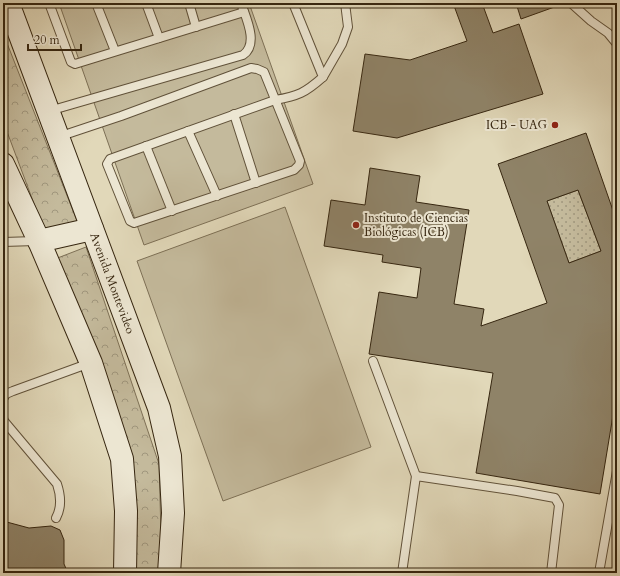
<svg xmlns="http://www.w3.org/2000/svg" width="620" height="576" font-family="Cardo,serif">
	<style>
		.grass { fill: #c4ba9c; stroke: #7d7056 }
		.park { fill: url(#park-crowns); stroke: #7d7056 }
		.garden { fill: url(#garden-dots); stroke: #7d7056 }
		.building { fill: #8f8368; stroke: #362610; fill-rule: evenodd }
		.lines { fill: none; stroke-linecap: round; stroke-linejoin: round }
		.lane-casing { stroke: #61523a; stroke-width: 10 }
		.secondary-casing { stroke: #362610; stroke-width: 24 }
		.lane { stroke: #ece6d2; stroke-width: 8 }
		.secondary { stroke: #ece6d2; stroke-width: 22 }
		.poi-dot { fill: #8f2418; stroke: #ece6d2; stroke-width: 1.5 }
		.labels { text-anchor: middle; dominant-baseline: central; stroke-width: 4; stroke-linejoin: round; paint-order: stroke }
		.poi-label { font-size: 12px; fill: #362610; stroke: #ece6d2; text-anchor: end }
		.street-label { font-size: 12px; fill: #362610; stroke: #ece6d2 }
	</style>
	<defs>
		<pattern id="park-crowns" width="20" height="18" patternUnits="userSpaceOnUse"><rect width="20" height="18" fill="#c4ba9c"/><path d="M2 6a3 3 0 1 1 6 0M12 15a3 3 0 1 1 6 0" fill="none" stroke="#a0977e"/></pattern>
		<pattern id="garden-dots" width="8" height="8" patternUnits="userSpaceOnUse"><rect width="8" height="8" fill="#c4ba9c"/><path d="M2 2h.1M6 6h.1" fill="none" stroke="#a0977e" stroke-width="1.8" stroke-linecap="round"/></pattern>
	</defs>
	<rect width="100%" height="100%" fill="#e1d8b9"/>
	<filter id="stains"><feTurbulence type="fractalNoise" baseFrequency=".005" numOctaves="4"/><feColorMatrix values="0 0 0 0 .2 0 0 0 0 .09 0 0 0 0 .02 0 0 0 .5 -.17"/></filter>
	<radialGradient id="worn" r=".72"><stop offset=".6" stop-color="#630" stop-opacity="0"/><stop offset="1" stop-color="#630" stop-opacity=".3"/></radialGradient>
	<g class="grass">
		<path d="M 59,3 L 249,3 L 313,184 L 144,245 Z"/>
		<path d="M 285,207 L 371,447 L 223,501 L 137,261 Z"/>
	</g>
	<g class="park">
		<path d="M 3,33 L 79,226 L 45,233 L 3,121 Z"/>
		<path d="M 86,247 L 159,464 L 161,533 L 158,573 L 129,573 L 133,520 L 55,259 Z"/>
	</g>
	<path class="garden" d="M 578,190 L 601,251 L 569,263 L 547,201 Z"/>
	<g class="building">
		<path d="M 453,3 L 482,3 L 493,33 L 519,24 L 543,94 L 397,138 L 353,131 L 365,54 L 410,60 L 467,41 Z"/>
		<path d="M 516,3 L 560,3 L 560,5 L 521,19 Z"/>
		<path d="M 586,133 L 617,222 L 617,391 L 600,494 L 476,473 L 493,373 L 369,354 L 379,292 L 417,298 L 421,268 L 382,262 L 383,255 L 324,246 L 331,200 L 365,205 L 370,168 L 420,176 L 416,202 L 469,210 L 454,304 L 484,309 L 481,326 L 547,303 L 498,164 ZM 578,190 L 601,251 L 569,263 L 547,201 Z"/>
		<path d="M 3,521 L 29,528 L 51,526 L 60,530 L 64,540 L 64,564 L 68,573 L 3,573 Z"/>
	</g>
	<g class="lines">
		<g class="lane-casing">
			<g id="lane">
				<path d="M 49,3 L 71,62 L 75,64 L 244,12"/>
				<path d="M 96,3 L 115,51"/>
				<path d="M 146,3 L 159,38"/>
				<path d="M 189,3 L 196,27"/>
				<path d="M 571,3 L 591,21 L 608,33 L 617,44"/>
				<path d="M 323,77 L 342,44 L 348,27 L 345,3"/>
				<path d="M 49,111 L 243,55 C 259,44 246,18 241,3"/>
				<path d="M 234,114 L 256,183"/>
				<path d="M 188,131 L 217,196"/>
				<path d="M 58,137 L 121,116 L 251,68 L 257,69 L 264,72 L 300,161 L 299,165 L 294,170 L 134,223 L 130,221 L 107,164 L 110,159 L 275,100 C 298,96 305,93 323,77 L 293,3"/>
				<path d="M 146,146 L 172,211"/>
				<path d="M 3,242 L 36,241"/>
				<path d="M 373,361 L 416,476"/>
				<path d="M 3,399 L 6,394 L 13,391 L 90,363"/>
				<path d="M 3,418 L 4,421 L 57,484 C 61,496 62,507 56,518"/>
				<path d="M 402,573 L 416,476 L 517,491 L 555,498 L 559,505 L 551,573"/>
				<path d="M 599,573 L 617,471"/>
			</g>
		</g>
		<g class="secondary-casing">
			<g id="secondary">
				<path id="s1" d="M 8,3 L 159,408 L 170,456 L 173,513 L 169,573"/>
				<path d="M 3,164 L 39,241 L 91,363 L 122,459 L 126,511 L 125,573"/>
				<path d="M 39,241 L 92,229"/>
			</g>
		</g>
		<use href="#lane" class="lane"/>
		<use href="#secondary" class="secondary"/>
	</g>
	<g class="poi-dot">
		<circle cx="555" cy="125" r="4"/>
		<circle cx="356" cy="225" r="4"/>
	</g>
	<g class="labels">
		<g class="poi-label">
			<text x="547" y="125">ICB - UAG</text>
			<text x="364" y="218" text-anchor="start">Instituto de Ciencias<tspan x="364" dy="14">Biológicas (ICB)</tspan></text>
		</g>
		<g class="street-label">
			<text stroke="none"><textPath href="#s1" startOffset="299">Avenida Montevideo</textPath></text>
		</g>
	</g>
	<rect width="620" height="576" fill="none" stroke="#e1d8b9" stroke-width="16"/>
	<rect x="4" y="4" width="612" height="568" fill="none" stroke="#362610" stroke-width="2"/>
	<rect x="8" y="8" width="604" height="560" fill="none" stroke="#362610"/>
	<path d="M28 44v6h53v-6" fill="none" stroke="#362610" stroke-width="2"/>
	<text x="34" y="44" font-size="12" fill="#362610" stroke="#ece6d2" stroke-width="3" paint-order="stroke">20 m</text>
	<rect width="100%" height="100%" filter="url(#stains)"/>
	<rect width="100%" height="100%" fill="url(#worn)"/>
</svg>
